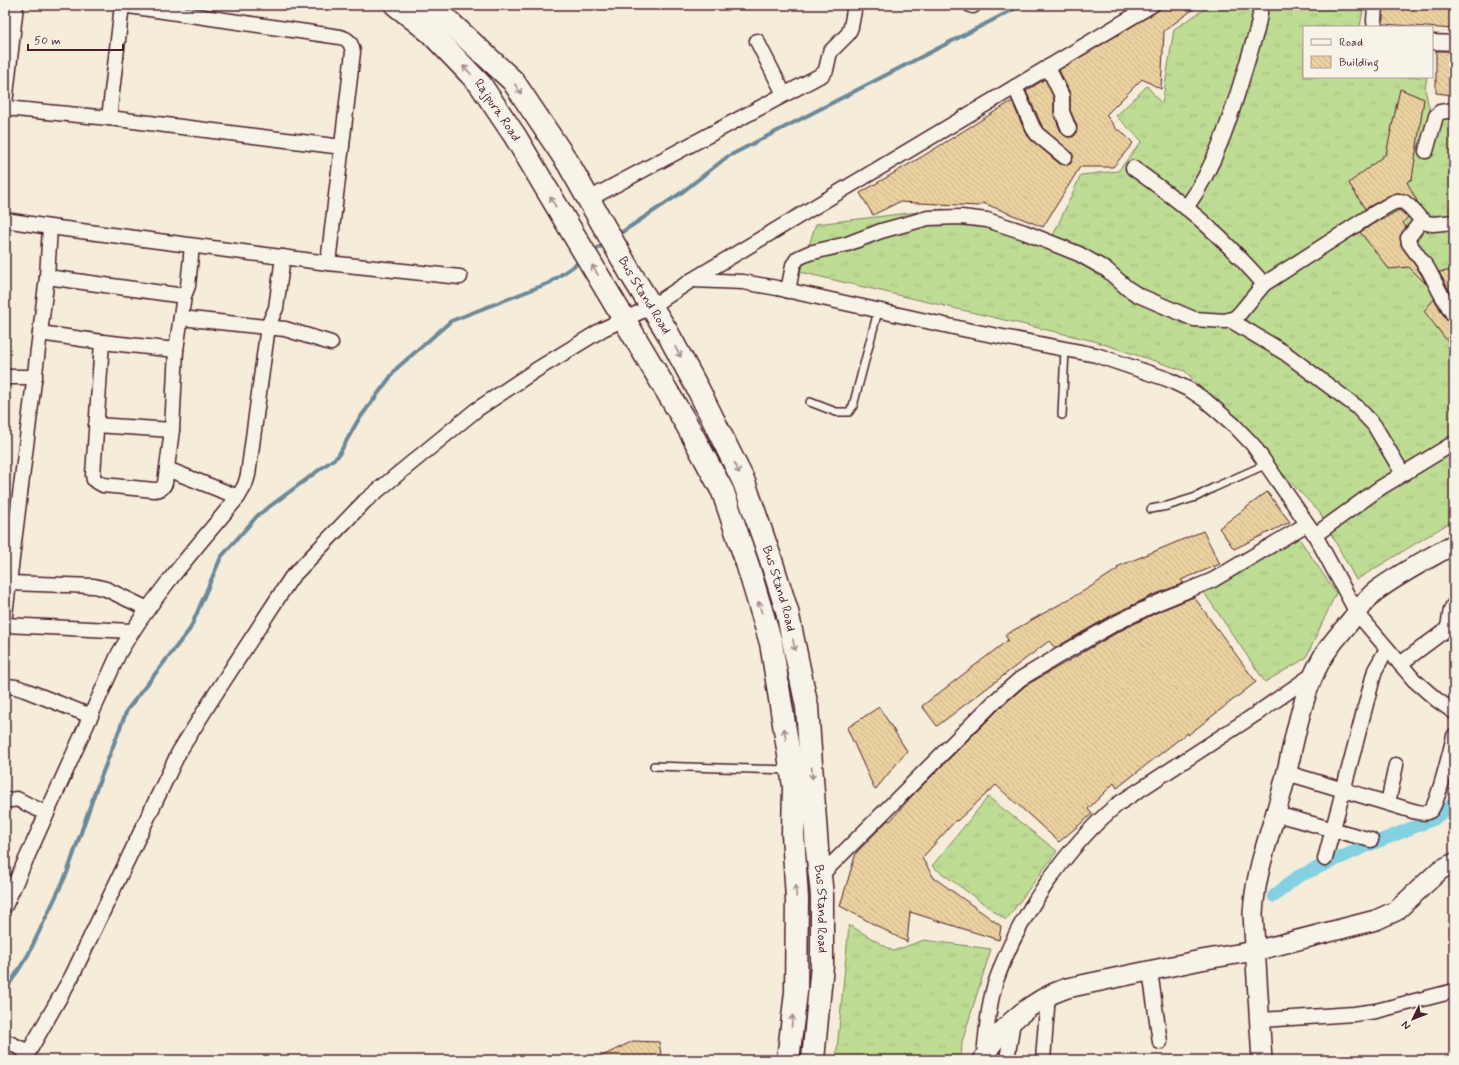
<svg xmlns="http://www.w3.org/2000/svg" width="1459" height="1065" font-family="Mynerve,sans-serif">
	<style>
		.grass { fill: url(#grass-tufts); stroke: #847e60 }
		.lines { fill: none; stroke-linecap: round; stroke-linejoin: round }
		.stream { stroke: #6c8998; stroke-width: 4 }
		.canal { stroke: #83d0e1; stroke-width: 13 }
		.building { fill: url(#building-back-hatch); stroke: #4a1f2b }
		.lane-casing { stroke: #4a1f2b; stroke-width: 10 }
		.street-casing { stroke: #4a1f2b; stroke-width: 17 }
		.secondary-casing { stroke: #4a1f2b; stroke-width: 22 }
		.primary-casing { stroke: #4a1f2b; stroke-width: 25 }
		.lane { stroke: #f7f3e8; stroke-width: 7 }
		.street { stroke: #f7f3e8; stroke-width: 14 }
		.secondary { stroke: #f7f3e8; stroke-width: 19 }
		.primary { stroke: #f7f3e8; stroke-width: 22 }
		.oneway { stroke: #a0898a }
		.labels { text-anchor: middle; dominant-baseline: central; stroke-width: 3; stroke-linejoin: round; paint-order: stroke }
		.street-label { font-size: 13px; fill: #4a1f2b; stroke: #f7f3e8 }
	</style>
	<defs>
		<pattern id="grass-tufts" width="24" height="20" patternUnits="userSpaceOnUse"><rect width="24" height="20" fill="#bedc94"/><path d="M3 7l-1-3M5 7V3M7 7l1-3M15 17l-1-3M17 17v-4M19 17l1-3" fill="none" stroke="#a5bc80"/></pattern>
		<pattern id="building-back-hatch" width="6" height="6" patternUnits="userSpaceOnUse"><rect width="6" height="6" fill="#ebd1a0"/><path d="M-1 5l2 2M0 0l6 6M5-1l2 2" fill="none" stroke="#cbb38a"/></pattern>
	</defs>
	<rect width="100%" height="100%" fill="#f5ecda"/>
	<filter id="ink" filterUnits="userSpaceOnUse"><feTurbulence type="fractalNoise" baseFrequency=".025" numOctaves="2"/><feDisplacementMap in="SourceGraphic" scale="8" xChannelSelector="R" yChannelSelector="G"/><feConvolveMatrix kernelMatrix="1 2 1 2 8 2 1 2 1" color-interpolation-filters="sRGB"/></filter>
	<g filter="url(#ink)">
		<g class="grass">
			<path d="M 1211,5 L 1364,5 L 1360,27 L 1304,27 L 1304,77 L 1427,77 L 1425,89 L 1431,116 L 1454,117 L 1454,520 L 1356,580 L 1320,513 L 1185,371 L 1094,341 L 800,272 L 816,224 L 943,209 L 1050,242 L 1081,175 L 1118,171 L 1142,141 L 1116,116 L 1147,86 L 1162,104 L 1174,29 Z"/>
			<path d="M 1292,528 L 1336,593 L 1306,658 L 1265,682 L 1203,591 Z"/>
			<path d="M 988,797 L 1057,851 L 1006,920 L 932,866 Z"/>
			<path d="M 849,925 L 893,951 L 924,940 L 991,949 L 962,1042 L 961,1060 L 836,1060 Z"/>
		</g>
		<g class="lines">
			<g class="stream">
				<path d="M 616,236 L 681,193 L 727,157 L 1022,5"/>
				<path d="M 591,253 L 605,243"/>
				<path d="M 5,991 L 28,955 L 67,873 L 94,795 L 127,710 L 190,629 L 221,557 L 258,515 L 338,456 L 357,422 L 397,368 L 451,321 L 549,283 L 581,261"/>
			</g>
			<path class="canal" d="M 1274,896 L 1297,877 L 1362,848 L 1434,819 L 1454,803"/>
		</g>
		<g class="building">
			<path d="M 1166,5 L 1199,5 L 1164,31 L 1161,89 L 1142,79 L 1106,115 L 1118,131 L 1120,130 L 1133,143 L 1113,167 L 1080,167 L 1043,227 L 983,203 L 979,206 L 899,202 L 873,215 L 860,193 L 923,156 L 1012,101 L 1025,132 L 1031,140 L 1060,164 L 1068,165 L 1071,163 L 1073,158 L 1073,154 L 1043,128 L 1026,91 L 1045,79 L 1054,98 L 1054,115 L 1061,132 L 1067,137 L 1073,137 L 1076,134 L 1077,126 L 1070,110 L 1070,93 L 1059,70 L 1156,12 Z"/>
			<path d="M 1383,5 L 1454,5 L 1454,29 L 1383,24 Z"/>
			<path d="M 1436,51 L 1454,51 L 1454,95 L 1436,93 Z"/>
			<path d="M 1400,89 L 1424,99 L 1412,179 L 1407,182 L 1418,203 L 1406,194 L 1396,193 L 1388,196 L 1365,209 L 1349,183 L 1386,154 Z"/>
			<path d="M 1399,210 L 1408,217 L 1403,223 L 1406,227 L 1400,236 L 1401,245 L 1421,274 L 1426,284 L 1409,267 L 1389,269 L 1360,232 Z"/>
			<path d="M 1454,270 L 1454,299 L 1439,272 Z"/>
			<path d="M 1434,299 L 1447,321 L 1454,324 L 1454,350 L 1424,311 Z"/>
			<path d="M 1267,492 L 1290,522 L 1234,549 L 1219,528 Z"/>
			<path d="M 1203,531 L 1220,564 L 1181,580 L 1184,583 L 1153,595 L 1112,615 L 1055,648 L 1049,641 L 937,726 L 922,706 L 1008,640 L 1005,635 L 1087,589 L 1118,569 L 1117,567 Z"/>
			<path d="M 1194,597 L 1256,682 L 1188,735 L 1187,733 L 1117,788 L 1114,783 L 1088,809 L 1092,814 L 1059,842 L 996,785 L 957,821 L 956,820 L 922,858 L 934,878 L 1001,926 L 999,940 L 910,912 L 907,942 L 840,906 L 856,853 L 888,820 L 890,821 L 911,797 L 1001,707 L 1025,686 L 1120,631 L 1160,611 Z"/>
			<path d="M 879,707 L 907,751 L 875,790 L 847,728 Z"/>
			<path d="M 633,1041 L 659,1042 L 662,1060 L 594,1060 Z"/>
		</g>
		<g class="lines">
			<g class="lane-casing">
				<g id="lane">
					<path d="M 810,402 L 836,412 L 849,412 L 853,406 L 878,311"/>
					<path d="M 1062,415 L 1065,349"/>
					<path d="M 1151,509 L 1167,506 L 1196,497 L 1213,488 L 1267,464"/>
					<path d="M 654,766 L 789,770"/>
				</g>
			</g>
			<g class="street-casing">
				<g id="street">
					<path d="M 970,5 L 973,6"/>
					<path d="M 1375,27 L 1374,21 L 1375,5"/>
					<path d="M 757,41 L 784,94"/>
					<path d="M 1432,42 L 1454,43"/>
					<path d="M 1048,67 L 1062,96 L 1062,112 L 1069,129"/>
					<path d="M 1015,87 L 1033,128 L 1037,134 L 1065,157"/>
					<path d="M 5,104 L 16,5"/>
					<path d="M 5,108 L 109,118 L 342,147"/>
					<path d="M 109,118 L 122,5"/>
					<path d="M 1426,151 L 1436,116 L 1440,112 L 1454,110"/>
					<path d="M 1133,168 C 1162,189 1190,209 1215,233 C 1232,249 1248,266 1264,284"/>
					<path d="M 589,199 L 823,74 L 826,70 L 830,52 L 848,34 L 851,27 L 855,5"/>
					<path d="M 1186,208 C 1223,156 1238,90 1257,30 L 1260,14 L 1260,5"/>
					<path d="M 5,220 L 50,227 L 328,263 L 353,52 C 351,43 349,39 340,37 L 122,5"/>
					<path d="M 1422,220 L 1408,238 L 1409,243 L 1414,250 L 1428,269 L 1441,294 L 1454,316"/>
					<path d="M 328,263 L 460,277"/>
					<path d="M 47,277 L 184,296"/>
					<path d="M 692,280 L 743,282 L 777,288 L 967,330 L 1096,355 L 1167,379 L 1190,390 L 1205,400 L 1234,425 L 1253,445 L 1315,535 L 1357,613 L 1414,680 L 1437,700 L 1454,712"/>
					<path d="M 788,291 L 793,265 L 798,258 L 809,253 L 847,244 L 881,231 L 928,218 L 961,217 L 987,220 L 1024,232 L 1079,254 L 1107,270 L 1127,288 L 1138,295 L 1194,319 L 1225,321 L 1235,318 L 1240,313 L 1264,284 L 1373,214 L 1392,203 L 1398,201 L 1404,202 L 1410,207 L 1418,216 L 1427,223 L 1433,224 L 1454,222"/>
					<path d="M 181,318 L 285,329 L 331,343"/>
					<path d="M 1230,320 L 1285,353 L 1357,407 L 1374,425 L 1403,474"/>
					<path d="M 40,333 L 102,342 L 93,475 L 94,480 L 103,485 L 154,490 C 160,490 163,488 165,483 L 172,430 L 176,350 L 184,296 L 188,286 L 192,246"/>
					<path d="M 102,342 L 176,350"/>
					<path d="M 5,377 L 35,377"/>
					<path d="M 96,425 L 172,430"/>
					<path d="M 167,469 L 238,497"/>
					<path d="M 1315,535 L 1380,488 L 1454,443"/>
					<path d="M 10,583 L 94,586 L 106,589 L 148,609"/>
					<path d="M 5,615 L 40,333 L 47,277 L 50,227"/>
					<path d="M 5,625 L 132,631"/>
					<path d="M 1400,664 L 1447,629 C 1451,620 1448,612 1454,604"/>
					<path d="M 5,686 L 16,687 L 25,690 L 91,716"/>
					<path d="M 1287,773 L 1413,811 C 1419,812 1426,815 1431,810 C 1438,802 1451,749 1454,736"/>
					<path d="M 5,801 L 17,799 L 47,814"/>
					<path d="M 1388,803 L 1396,765"/>
					<path d="M 1276,814 L 1371,840"/>
					<path d="M 1325,859 L 1375,670 L 1387,649"/>
					<path d="M 820,876 L 995,701 L 1020,679 L 1060,655 L 1116,623 L 1157,603 L 1213,580 L 1307,524"/>
					<path d="M 5,906 L 119,653 C 152,597 197,546 238,497 L 245,485 L 248,475 L 268,326 L 276,308 L 283,257"/>
					<path d="M 1150,971 L 1160,1042"/>
					<path d="M 1260,1020 L 1354,1014 L 1376,1011 L 1454,991"/>
					<path d="M 5,1041 L 29,1052"/>
					<path d="M 984,1054 C 987,1030 988,1004 996,981 C 1018,917 1066,847 1118,804 L 1256,714 L 1315,673"/>
					<path d="M 24,1060 L 72,976 L 179,752 L 212,699 L 291,578 L 365,501 L 476,410 L 536,370 L 603,329 L 651,307 L 692,280 L 1152,5"/>
					<path d="M 1007,1060 L 1013,1021"/>
					<path d="M 1043,1060 L 1048,995"/>
				</g>
			</g>
			<g class="secondary-casing">
				<g id="secondary">
					<path d="M 983,1060 C 997,1028 1034,999 1067,988 L 1201,960 L 1255,951 L 1376,920 L 1396,911 L 1440,870 L 1454,863"/>
					<path d="M 1262,1060 L 1253,914 C 1255,871 1271,832 1282,791 C 1294,747 1299,700 1321,660 C 1329,645 1342,632 1352,619 C 1360,610 1366,598 1376,591 C 1400,573 1428,559 1454,544"/>
				</g>
			</g>
			<g class="primary-casing">
				<g id="primary">
					<path id="s1" d="M 396,5 L 430,32 L 480,84 L 515,136 L 687,425 L 723,492 L 747,563 L 771,643 L 794,786 L 793,834 L 797,899 L 796,992 L 788,1060"/>
					<path id="s2" d="M 429,5 L 446,19 L 513,81 L 568,163 L 631,274 L 666,330 L 699,391 L 744,482 L 770,557 L 787,611 L 807,707 L 817,849 L 822,895 L 822,965 L 813,1060"/>
				</g>
			</g>
			<use href="#lane" class="lane"/>
			<use href="#street" class="street"/>
			<use href="#secondary" class="secondary"/>
			<use href="#primary" class="primary"/>
		</g>
		<defs><path id="oneway-shaft" d="M-6 0H5M1.5-3L5.5 0L1.5 3" fill="none" stroke-width="1.6" stroke-linecap="round" stroke-linejoin="round"/></defs>
		<g class="oneway">
			<use href="#oneway-shaft" transform="translate(467 70) rotate(-134)"/>
			<use href="#oneway-shaft" transform="translate(518 89) rotate(56)"/>
			<use href="#oneway-shaft" transform="translate(553 202) rotate(-120)"/>
			<use href="#oneway-shaft" transform="translate(595 270) rotate(-122)"/>
			<use href="#oneway-shaft" transform="translate(678 352) rotate(61)"/>
			<use href="#oneway-shaft" transform="translate(737 468) rotate(64)"/>
			<use href="#oneway-shaft" transform="translate(760 607) rotate(-107)"/>
			<use href="#oneway-shaft" transform="translate(794 645) rotate(79)"/>
			<use href="#oneway-shaft" transform="translate(785 734) rotate(-99)"/>
			<use href="#oneway-shaft" transform="translate(812 773) rotate(86)"/>
			<use href="#oneway-shaft" transform="translate(796 891) rotate(-93)"/>
			<use href="#oneway-shaft" transform="translate(792 1021) rotate(-84)"/>
		</g>
	</g>
	<g class="labels">
		<g class="street-label">
			<text stroke="none"><textPath href="#s1" startOffset="147">Rajpura Road</textPath></text>
			<text stroke="none"><textPath href="#s2" startOffset="365">Bus Stand Road</textPath></text>
			<text stroke="none"><textPath href="#s2" startOffset="689">Bus Stand Road</textPath></text>
			<text stroke="none"><textPath href="#s2" startOffset="1013">Bus Stand Road</textPath></text>
		</g>
	</g>
	<rect width="1459" height="1065" fill="none" stroke="#f7f3e8" stroke-width="20"/>
	<rect x="10" y="10" width="1439" height="1045" fill="none" stroke="#4a1f2b" stroke-width="1.5" filter="url(#ink)"/>
	<rect x="1303" y="26" width="130" height="52" fill="#f7f3e8" stroke="#b29e9c"/>
	<rect x="1311" y="39" width="20" height="6" fill="#f7f3e8" stroke="#b29e9c"/>
	<text x="1339" y="46" font-size="12" fill="#4a1f2b">Road</text>
	<rect x="1311" y="56" width="20" height="12" fill="url(#building-back-hatch)" stroke="#b29e9c"/>
	<text x="1339" y="66" font-size="12" fill="#4a1f2b">Building</text>
	<g transform="translate(1413 1019) rotate(227)" stroke="#f7f3e8" stroke-width="3" paint-order="stroke">
	<path d="M0-3L7 15L0 10L-7 15Z" fill="#4a1f2b"/>
	<text y="-6" font-size="11" font-weight="bold" text-anchor="middle" fill="#4a1f2b">N</text>
	</g>
	<path d="M28 44v6h95v-6" fill="none" stroke="#4a1f2b" stroke-width="2"/>
	<text x="34" y="44" font-size="12" fill="#4a1f2b" stroke="#f7f3e8" stroke-width="3" paint-order="stroke">50 m</text>
</svg>
